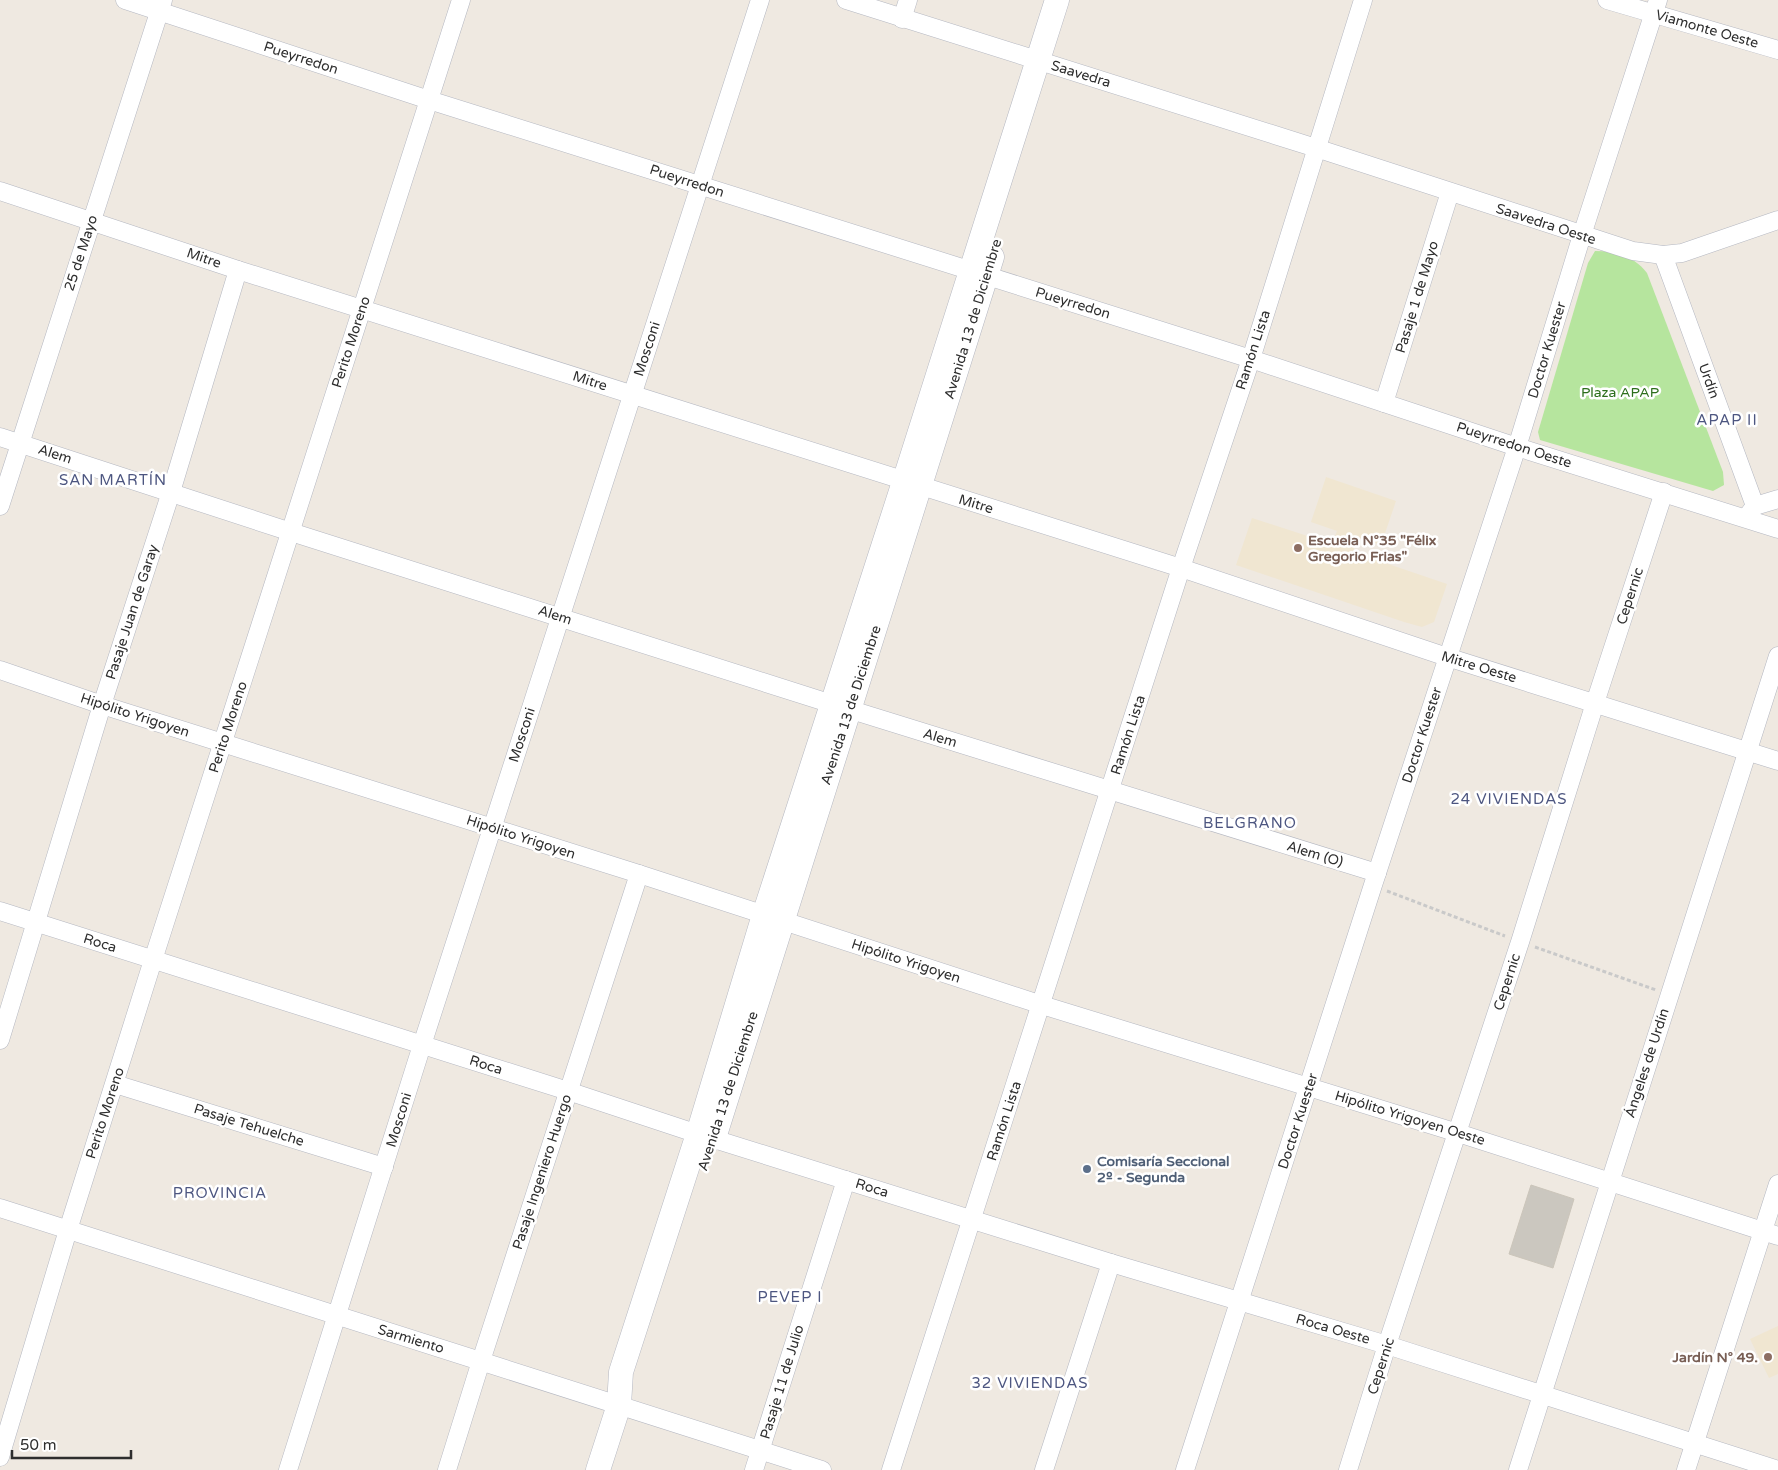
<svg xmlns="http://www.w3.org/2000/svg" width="1778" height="1470" font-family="'Varela Round',sans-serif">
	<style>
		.education { fill: #f0e6d1 }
		.green { fill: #b6e59e }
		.building { fill: #cbc7bf; stroke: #cbc5ba }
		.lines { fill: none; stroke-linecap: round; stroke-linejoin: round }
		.street-casing { stroke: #b4b7c1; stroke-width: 19 }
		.secondary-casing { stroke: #b4b7c1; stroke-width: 25 }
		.path { stroke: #c9c9c9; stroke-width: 3; stroke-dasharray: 4 2.5; stroke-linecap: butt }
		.street { stroke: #fff; stroke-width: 18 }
		.secondary { stroke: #fff; stroke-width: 24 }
		.education-dot { fill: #8d6e63; stroke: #fff; stroke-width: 2 }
		.service-dot { fill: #5c6f8a; stroke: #fff; stroke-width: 2 }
		.labels { text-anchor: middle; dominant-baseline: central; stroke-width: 5; stroke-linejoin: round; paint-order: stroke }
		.street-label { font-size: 14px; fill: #2e2e2e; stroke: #fff }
		.park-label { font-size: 14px; fill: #2c6e1b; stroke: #fff }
		.education-label { font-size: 14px; font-weight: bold; fill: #785e54; stroke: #fff; text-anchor: start }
		.service-label { font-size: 14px; font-weight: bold; fill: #4e5e75; stroke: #fff; text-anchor: start }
		.neighbourhood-label { font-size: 15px; letter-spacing: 1px; fill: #4d5680; stroke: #fff }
	</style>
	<rect width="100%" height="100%" fill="#efe9e1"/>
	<g class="education">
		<path d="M 1326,477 L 1396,501 L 1381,545 L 1358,537 L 1353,552 L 1447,584 L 1434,622 L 1422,627 L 1404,622 L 1236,565 L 1252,518 L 1332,544 L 1337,531 L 1311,522 Z"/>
		<path d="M 1778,1326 L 1778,1374 L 1769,1378 L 1750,1339 Z"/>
	</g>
	<path class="green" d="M 1595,251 C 1616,251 1634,256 1647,273 L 1723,472 L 1724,485 L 1713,491 L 1540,440 L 1538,432 L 1588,263 Z"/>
	<path class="building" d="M 1531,1185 L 1574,1199 L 1553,1268 L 1509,1254 Z"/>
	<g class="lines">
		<g class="street-casing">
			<g id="street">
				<path d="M 125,0 L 429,100 L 1251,359 L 1517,447 L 1778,529"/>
				<path d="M 846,0 L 1316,148 L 1633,251 L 1663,255 L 1682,253 L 1778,220"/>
				<path d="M 1607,0 L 1778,50"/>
				<path d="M 902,19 L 908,0"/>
				<path d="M 0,191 L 238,270 L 1181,568 L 1447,657 L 1778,761"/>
				<path d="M 1663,255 L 1755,506"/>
				<path d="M 1384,403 L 1450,192"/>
				<path d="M 0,437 L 291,532 L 832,704 L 1377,873"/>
				<path d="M 0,506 L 163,0"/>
				<path d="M 1749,514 L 1755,506 L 1778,499"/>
				<path d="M 0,670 L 102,705 L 639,874 L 1042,1005 L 1458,1133 L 1778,1236"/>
				<path d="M 0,911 L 568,1091 L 698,1134 L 1111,1263 L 1387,1345 L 1778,1470"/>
				<path d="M 0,1040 L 102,705 L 171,492 L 238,270"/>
				<path d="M 115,1084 L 384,1167"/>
				<path d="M 0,1208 L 822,1470"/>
				<path d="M 0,1457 L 68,1230 L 153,960 L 461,0"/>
				<path d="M 288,1470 L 422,1045 L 760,0"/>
				<path d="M 447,1470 L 481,1361 L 639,874"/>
				<path d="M 754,1470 L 846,1180"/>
				<path d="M 891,1470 L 1181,568 L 1251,359 L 1363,0"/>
				<path d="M 1044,1470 L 1111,1263"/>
				<path d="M 1185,1470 L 1373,885 L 1517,447 L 1582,235 L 1658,0"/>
				<path d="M 1348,1470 L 1387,1345 L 1520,942 L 1595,703 L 1664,492"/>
				<path d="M 1518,1470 L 1778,656"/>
				<path d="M 1686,1470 L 1778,1184"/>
			</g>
		</g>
		<g class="secondary-casing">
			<g id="secondary">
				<path d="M 714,1138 L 992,257"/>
				<path d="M 598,1470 L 619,1405 L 621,1372 L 698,1134 L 764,915 L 904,482 L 1057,0"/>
			</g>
		</g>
		<g class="path">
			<path d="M 1387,891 L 1505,936"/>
			<path d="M 1535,947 L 1656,990"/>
		</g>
		<use href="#street" class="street"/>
		<use href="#secondary" class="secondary"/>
	</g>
	<g class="education-dot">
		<circle cx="1298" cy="548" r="5"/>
		<circle cx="1768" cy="1357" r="5"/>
	</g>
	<circle class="service-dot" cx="1087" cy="1169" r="5"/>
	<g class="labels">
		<g class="street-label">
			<text transform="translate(1707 29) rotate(16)">Viamonte Oeste</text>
			<text transform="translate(301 58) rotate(18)">Pueyrredon</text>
			<text transform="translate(1081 74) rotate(17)">Saavedra</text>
			<text transform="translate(687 181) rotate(18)">Pueyrredon</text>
			<text transform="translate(1546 224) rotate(18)">Saavedra Oeste</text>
			<text transform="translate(81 253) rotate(-72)">25 de Mayo</text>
			<text transform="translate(204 258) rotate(19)">Mitre</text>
			<text transform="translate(1417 297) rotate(-73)">Pasaje 1 de Mayo</text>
			<text transform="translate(1073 303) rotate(17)">Pueyrredon</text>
			<text transform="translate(973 319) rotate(-73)">Avenida 13 de Diciembre</text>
			<text transform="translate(351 342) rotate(-72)">Perito Moreno</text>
			<text transform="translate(647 349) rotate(-72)">Mosconi</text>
			<text transform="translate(1253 350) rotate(-72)">Ramón Lista</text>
			<text transform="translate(1547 350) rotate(-73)">Doctor Kuester</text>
			<text transform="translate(590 381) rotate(18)">Mitre</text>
			<text transform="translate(1709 381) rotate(70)">Urdín</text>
			<text transform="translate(1514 445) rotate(18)">Pueyrredon Oeste</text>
			<text transform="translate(55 454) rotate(18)">Alem</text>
			<text transform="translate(976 504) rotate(17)">Mitre</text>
			<text transform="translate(1630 596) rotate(-72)">Cepernic</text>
			<text transform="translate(132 612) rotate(-72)">Pasaje Juan de Garay</text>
			<text transform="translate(555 615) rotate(18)">Alem</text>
			<text transform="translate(1479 667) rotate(17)">Mitre Oeste</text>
			<text transform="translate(851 705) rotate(-72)">Avenida 13 de Diciembre</text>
			<text transform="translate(135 715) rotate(18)">Hipólito Yrigoyen</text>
			<text transform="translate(228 727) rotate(-72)">Perito Moreno</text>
			<text transform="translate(522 735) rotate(-72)">Mosconi</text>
			<text transform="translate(1128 735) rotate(-72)">Ramón Lista</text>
			<text transform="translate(1422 735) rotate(-72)">Doctor Kuester</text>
			<text transform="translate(940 738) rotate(17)">Alem</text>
			<text transform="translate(521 837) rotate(18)">Hipólito Yrigoyen</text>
			<text transform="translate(1315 854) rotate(17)">Alem (O)</text>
			<text transform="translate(100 943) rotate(17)">Roca</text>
			<text transform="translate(906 961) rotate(18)">Hipólito Yrigoyen</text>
			<text transform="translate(1507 982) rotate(-72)">Cepernic</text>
			<text transform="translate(1647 1063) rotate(-72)">Ángeles de Urdín</text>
			<text transform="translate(486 1065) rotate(18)">Roca</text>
			<text transform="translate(728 1091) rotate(-72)">Avenida 13 de Diciembre</text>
			<text transform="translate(105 1113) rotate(-72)">Perito Moreno</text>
			<text transform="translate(1410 1118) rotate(17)">Hipólito Yrigoyen Oeste</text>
			<text transform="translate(399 1120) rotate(-73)">Mosconi</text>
			<text transform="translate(1004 1121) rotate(-72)">Ramón Lista</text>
			<text transform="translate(1298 1121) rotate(-72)">Doctor Kuester</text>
			<text transform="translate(249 1125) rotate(17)">Pasaje Tehuelche</text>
			<text transform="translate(542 1172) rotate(-72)">Pasaje Ingeniero Huergo</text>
			<text transform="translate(872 1188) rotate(17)">Roca</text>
			<text transform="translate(1333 1329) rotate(16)">Roca Oeste</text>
			<text transform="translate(411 1339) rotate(17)">Sarmiento</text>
			<text transform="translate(1381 1366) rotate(-72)">Cepernic</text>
			<text transform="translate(782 1382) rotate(-73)">Pasaje 11 de Julio</text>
		</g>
		<g class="park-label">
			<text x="1620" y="392">Plaza APAP</text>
		</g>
		<g class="education-label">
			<text x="1308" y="540">Escuela N°35 "Félix<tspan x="1308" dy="16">Gregorio Frias"</tspan></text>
			<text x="1758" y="1357" text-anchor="end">Jardín N° 49.</text>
		</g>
		<g class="service-label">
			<text x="1097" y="1161">Comisaría Seccional<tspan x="1097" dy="16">2º - Segunda</tspan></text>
		</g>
		<g class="neighbourhood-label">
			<text x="1727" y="420">APAP II</text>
			<text x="113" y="480">SAN MARTÍN</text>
			<text x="1509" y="799">24 VIVIENDAS</text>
			<text x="1250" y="823">BELGRANO</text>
			<text x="220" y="1193">PROVINCIA</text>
			<text x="790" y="1297">PEVEP I</text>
			<text x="1030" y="1383">32 VIVIENDAS</text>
		</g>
	</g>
	<path d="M12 1450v8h119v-8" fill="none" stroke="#2e2e2e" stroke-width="2.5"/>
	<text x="20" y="1450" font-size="15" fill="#2e2e2e" stroke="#ffffff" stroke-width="4" paint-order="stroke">50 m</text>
</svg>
